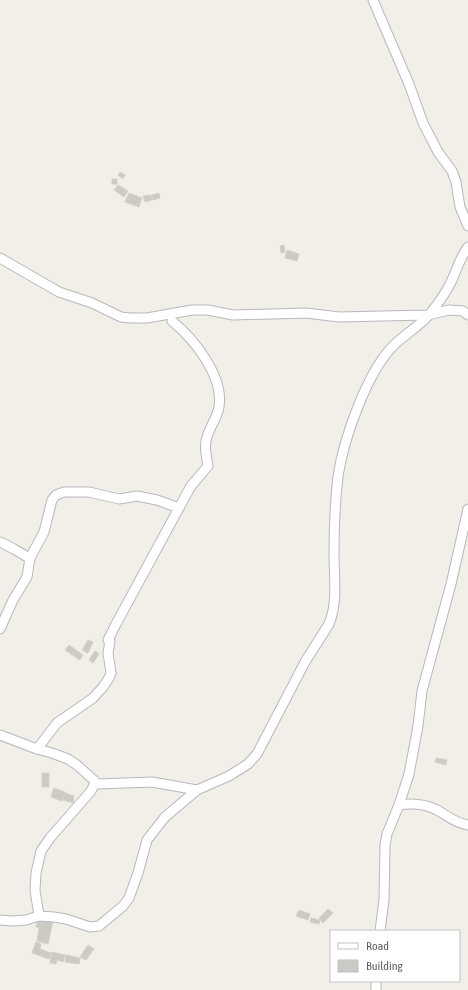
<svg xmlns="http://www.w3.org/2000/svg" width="468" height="990" font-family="'Asap Condensed',sans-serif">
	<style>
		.building { fill: #cccac5; stroke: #d6d1c6 }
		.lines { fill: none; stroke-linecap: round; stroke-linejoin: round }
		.minor-casing { stroke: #b5b8bc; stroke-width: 11 }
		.minor { stroke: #fff; stroke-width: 9 }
	</style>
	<rect width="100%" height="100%" fill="#f1efe8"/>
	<g class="building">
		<path d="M 120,172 L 125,175 L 123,179 L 118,175 Z"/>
		<rect x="112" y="179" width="5" height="5"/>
		<path d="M 118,185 L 128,191 L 124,197 L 114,190 Z"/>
		<path d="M 129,193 L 142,198 L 139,207 L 125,202 Z"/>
		<path d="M 159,193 L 160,198 L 153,200 L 152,195 Z"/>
		<path d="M 151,195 L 152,200 L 145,202 L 143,196 Z"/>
		<path d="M 284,245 L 285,252 L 281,253 L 280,246 Z"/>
		<path d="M 287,250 L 299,254 L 297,261 L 285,258 Z"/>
		<path d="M 88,640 L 93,642 L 88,653 L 82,650 Z"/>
		<path d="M 69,645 L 83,655 L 80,660 L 65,650 Z"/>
		<path d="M 95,651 L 99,654 L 93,663 L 89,660 Z"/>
		<path d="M 436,758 L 447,760 L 446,765 L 435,762 Z"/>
		<rect x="42" y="773" width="7" height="14"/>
		<path d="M 54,788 L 65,792 L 62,801 L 51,797 Z"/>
		<path d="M 65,793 L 74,796 L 73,803 L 63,800 Z"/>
		<path d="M 328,909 L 333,913 L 323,923 L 319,918 Z"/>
		<path d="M 299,910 L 310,914 L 308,920 L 296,916 Z"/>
		<path d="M 39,916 L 53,920 L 48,944 L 37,941 L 39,928 L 36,927 Z"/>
		<path d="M 311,918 L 320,920 L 319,924 L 310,922 Z"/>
		<path d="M 36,942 L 41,944 L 40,949 L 51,953 L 49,959 L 32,953 Z"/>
		<path d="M 88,945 L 94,949 L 86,960 L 80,957 Z"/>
		<path d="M 52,952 L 65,955 L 63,962 L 57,960 L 56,964 L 50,963 Z"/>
		<path d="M 66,955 L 80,958 L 79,964 L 65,962 Z"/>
	</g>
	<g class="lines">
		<g class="minor-casing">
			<g id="minor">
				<path d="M 373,0 L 409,84 L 423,123 L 438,152 L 452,171 L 456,182 L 460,207 L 468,226"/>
				<path d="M 0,258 L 59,292 L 92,303 L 121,317 L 130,318 L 147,318 L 192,310 L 208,310 L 233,315 L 306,313 L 339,317 L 428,315 L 449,310 L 463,311 L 468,315"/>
				<path d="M 0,542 C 7,545 25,555 30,559"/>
				<path d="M 0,629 L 13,600 L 27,577 L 30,558 L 44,532 L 52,500 L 56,495 L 64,492 L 89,492 L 119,499 L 137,496 L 157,500 L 179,508"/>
				<path d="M 0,735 L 37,749 L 52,753 L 68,759 L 77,765 L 98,784 L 152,782 L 197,790"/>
				<path d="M 37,749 L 57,723 L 93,698 L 103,687 L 109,678 L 111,673 L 108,653 L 110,641 L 108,640 L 116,624 L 186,495 L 191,486 L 208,466 C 207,457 204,450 206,441 C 208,429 217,419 219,407 C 224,376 194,339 172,321"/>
				<path d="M 399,805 C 412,803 425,804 437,810 C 448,816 455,823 468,825"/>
				<path d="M 39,916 L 35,890 L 36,873 L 41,851 L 50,838 L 91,791 L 95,783"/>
				<path d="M 0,920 L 13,921 L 26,920 L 39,916 L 54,917 L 66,919 L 90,927 L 99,926 L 123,906 L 129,898 L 138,873 L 147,840 L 165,817 L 197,790 L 229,776 L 248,764 L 257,754 L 305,662 L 329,624 C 338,602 334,578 334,555 C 334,529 335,502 338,476 C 344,438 367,371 395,344 C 406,334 419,326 429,315 C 437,305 446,293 451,282 C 457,270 460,257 468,247"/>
				<path d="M 380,931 L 384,900 L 385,845 L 387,834 L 399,805 L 409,774 L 418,726 L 422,691 L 451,584 L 468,509"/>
				<path d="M 376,990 L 376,981"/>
			</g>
		</g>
		<use href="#minor" class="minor"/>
	</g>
	<rect x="330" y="930" width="130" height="52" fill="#ffffff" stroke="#bfc1c3"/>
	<rect x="338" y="943" width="20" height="6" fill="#ffffff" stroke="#bfc1c3"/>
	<text x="366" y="950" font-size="12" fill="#5f6368">Road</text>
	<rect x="338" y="960" width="20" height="12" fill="#cccac5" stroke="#bfc1c3"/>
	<text x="366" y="970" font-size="12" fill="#5f6368">Building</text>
</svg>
